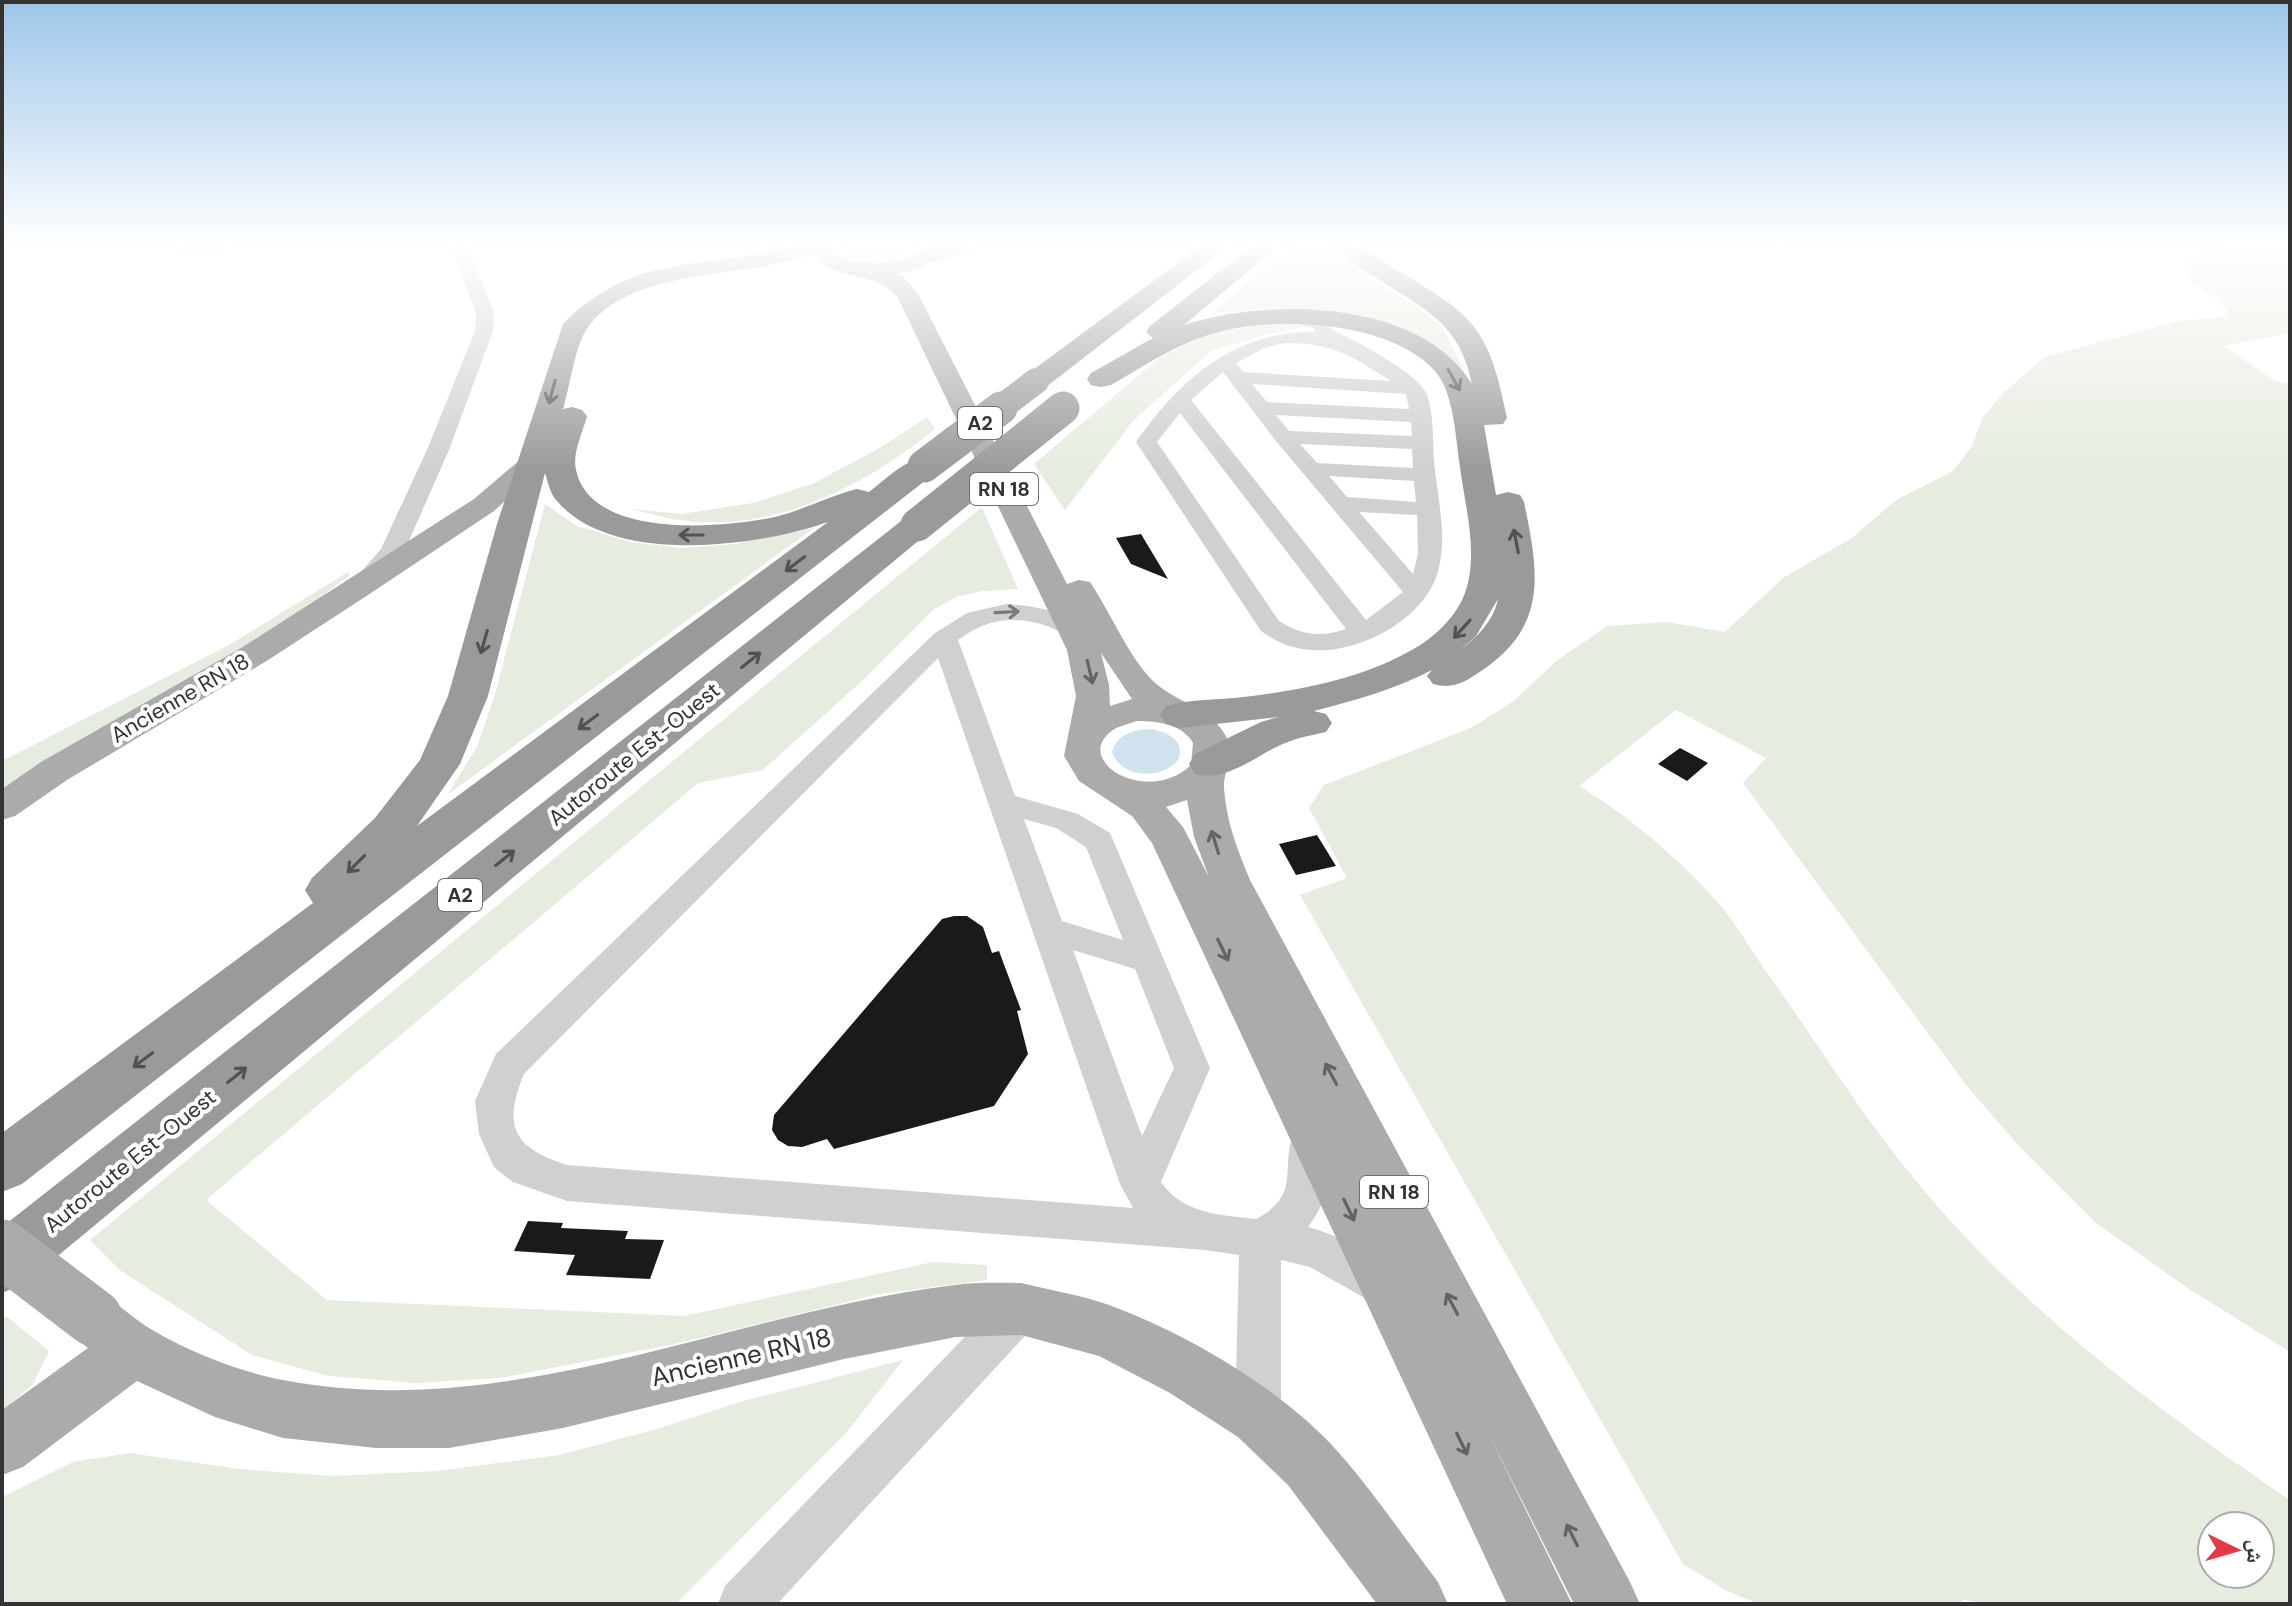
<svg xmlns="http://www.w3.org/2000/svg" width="2292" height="1606" font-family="'DM Sans','Noto Naskh Arabic',sans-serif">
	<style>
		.green { fill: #e6ecdf; fill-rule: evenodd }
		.water { fill: #cfe2ee }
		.building { fill: #1a1a1a }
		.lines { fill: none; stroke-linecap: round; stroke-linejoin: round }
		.minor { fill: #d0d0d0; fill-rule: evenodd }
		.major { fill: #ababab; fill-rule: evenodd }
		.highway { fill: #9a9a9a; fill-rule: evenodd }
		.major-bridge { stroke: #ababab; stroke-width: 57 }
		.highway-bridge-far1 { stroke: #9a9a9a; stroke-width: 26 }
		.highway-bridge { stroke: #9a9a9a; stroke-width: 33 }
		.oneway { stroke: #525252 }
		.oneway2 { stroke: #7a7a7a }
		.oneway3 { stroke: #636363 }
		.labels { text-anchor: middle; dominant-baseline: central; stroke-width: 8; stroke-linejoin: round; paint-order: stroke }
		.shield { fill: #fff; stroke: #707070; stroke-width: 2 }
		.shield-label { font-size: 20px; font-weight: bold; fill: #333 }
		.street-label { font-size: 22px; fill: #333; stroke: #fff }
		.near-street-label { font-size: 26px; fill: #333; stroke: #fff }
	</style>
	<rect width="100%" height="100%" fill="#fff"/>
	<g class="green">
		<path d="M 846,246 L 913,246 L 914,247 C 901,265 861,266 844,253 Z"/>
		<path d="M 1291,246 L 1330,246 L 1372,280 L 1420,309 L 1443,328 L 1465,372 C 1403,302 1297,303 1211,314 Z"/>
		<path d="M 2224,246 L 2290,246 L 2290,333 L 2223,346 L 2277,382 L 2290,384 L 2290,1352 L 2189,1289 L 2096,1223 L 2019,1146 L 1967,1086 L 1743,783 L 1766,758 L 1676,710 L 1579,786 C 1629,816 1674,855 1714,898 C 1733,918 1747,944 1763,967 C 1810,1032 1853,1102 1903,1165 C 2010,1300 2148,1404 2290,1500 L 2290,1604 L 1991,1604 L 1962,1600 L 1963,1604 L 1759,1604 L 1729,1592 L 1683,1564 L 1300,895 L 1347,878 L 1309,808 L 1324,785 L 1471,728 L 1514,701 L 1555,662 L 1607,626 L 1667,622 L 1725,632 L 1783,578 L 1852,538 L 1896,500 L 1953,471 L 1972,446 L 1983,417 L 2004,392 L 2045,357 L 2179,321 L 2225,317 L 2228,309 L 2192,282 L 2182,261 ZM 2212,1526 L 2260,1526 L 2260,1574 L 2212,1574 Z"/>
		<path d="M 1265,323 L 1310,324 L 1314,328 L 1303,327 L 1264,335 L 1211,351 L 1133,421 L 1065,510 L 1034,464 L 1159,358 L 1212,331 Z"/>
		<path d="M 927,417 L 935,429 C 871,481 788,526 704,522 C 679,522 655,515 631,509 L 681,514 L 753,503 L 812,484 L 878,449 Z"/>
		<path d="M 545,504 L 577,526 L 630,542 L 682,548 L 734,544 L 814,528 L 447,795 L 477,747 L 495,694 Z"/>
		<path d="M 982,507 L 1018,589 L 982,591 L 956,597 L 933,610 L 863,680 L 763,770 L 698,783 L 206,1200 L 327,1300 L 684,1316 L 933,1262 L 987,1265 L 987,1280 L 879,1294 L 675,1344 L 500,1378 L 415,1383 L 329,1376 L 252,1355 L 121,1271 L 90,1240 Z"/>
		<path d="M 348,572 L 350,575 L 296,615 L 249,645 L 2,788 L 2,761 L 231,644 Z"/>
		<path d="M 6,1316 L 49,1351 L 33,1384 L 2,1412 L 2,1320 Z"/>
		<path d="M 903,1360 L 847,1432 L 676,1604 L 2,1604 L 2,1497 L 73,1462 L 129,1453 L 239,1469 L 332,1476 L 437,1471 L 559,1455 L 657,1429 L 743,1401 Z"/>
	</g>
	<path class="water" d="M 1150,729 C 1167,732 1186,740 1178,760 C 1162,780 1122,779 1112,752 C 1117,734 1133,730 1150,729 Z"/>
	<g class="building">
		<path d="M 1141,534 L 1168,579 L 1131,564 L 1116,538 Z"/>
		<path d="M 1680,748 L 1708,763 L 1687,781 L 1658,764 Z"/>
		<path d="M 1317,835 L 1336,866 L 1296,875 L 1279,844 Z"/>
		<path d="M 954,916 L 967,916 L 983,927 L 992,953 L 999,951 L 1021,1010 L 1017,1011 L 1028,1054 L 994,1106 L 834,1149 L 827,1139 L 802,1147 L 788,1146 L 778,1140 L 772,1130 L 774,1115 L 942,919 Z"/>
		<path d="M 528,1221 L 563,1223 L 561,1228 L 628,1231 L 625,1239 L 664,1240 L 650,1279 L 566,1275 L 575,1255 L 514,1251 Z"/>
	</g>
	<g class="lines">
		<g class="minor">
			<path d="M 233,246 C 222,255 185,259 174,250 L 180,246 Z"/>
			<path d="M 451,246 L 467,246 L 494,313 L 493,331 L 449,450 L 404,552 L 374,586 L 356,586 L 353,581 L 381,549 L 427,450 L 475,331 L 476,313 Z"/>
			<path d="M 1292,312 L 1324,319 L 1331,329 C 1356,341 1408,368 1424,389 C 1434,403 1433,444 1434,461 C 1437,497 1448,536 1438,571 C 1426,618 1360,654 1312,650 C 1293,649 1276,642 1261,631 L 1136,442 C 1180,379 1236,330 1315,332 L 1312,327 L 1286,321 L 1283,317 L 1286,313 ZM 1285,343 C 1335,343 1351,356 1391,381 L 1243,372 L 1236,363 L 1264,348 ZM 1223,372 L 1276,441 L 1403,592 L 1366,620 L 1191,400 ZM 1252,384 L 1406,394 L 1409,409 L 1267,402 ZM 1180,413 L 1346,629 C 1321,638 1301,635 1279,621 L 1157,442 ZM 1276,415 L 1411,422 L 1412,436 L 1289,431 ZM 1300,444 L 1412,449 L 1413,468 L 1317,463 ZM 1329,476 L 1414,481 L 1416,502 L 1347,497 ZM 1359,512 L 1417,515 L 1418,554 L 1413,574 Z"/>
			<path d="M 1006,604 C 1026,605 1075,612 1087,628 L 1083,633 C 1069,637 1060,631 1047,626 C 1013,615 986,619 958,640 L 1015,796 L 1078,814 L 1110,833 L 1210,1068 L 1161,1182 C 1183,1214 1220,1215 1256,1219 C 1304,1193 1278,1167 1295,1130 L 1309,1125 L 1323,1130 C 1337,1161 1329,1201 1308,1227 C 1340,1236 1391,1257 1405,1289 L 1399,1303 L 1384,1309 L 1310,1267 L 1281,1260 L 1281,1417 L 1274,1433 L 1258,1440 L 1242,1433 L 1235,1417 L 1239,1255 L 1205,1250 L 567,1201 L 513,1182 L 494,1167 L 479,1134 L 475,1101 L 496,1054 L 935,633 L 967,613 ZM 938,658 L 1120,1184 L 1133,1208 L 567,1165 C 514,1148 502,1127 524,1074 ZM 1024,819 L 1056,828 L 1086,847 L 1123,940 L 1062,921 ZM 1073,950 L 1135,969 L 1174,1068 L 1142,1136 Z"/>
			<path d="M 1021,1288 L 1036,1294 L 1042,1309 L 1036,1324 L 777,1604 L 718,1604 L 725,1586 L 1006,1294 Z"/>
		</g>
		<g class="major">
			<path d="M 814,246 L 834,246 L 832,252 L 849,261 L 880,263 L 908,258 L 925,246 L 945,246 C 932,264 917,270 896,274 L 903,276 L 918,294 L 1067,584 L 1079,580 L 1090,582 C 1109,610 1130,659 1153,681 C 1176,703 1216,709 1228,741 C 1235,757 1223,771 1224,788 C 1226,821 1238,852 1251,882 L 1630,1582 L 1640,1604 L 1574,1604 L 1488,1433 L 1572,1604 L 1507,1604 L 1152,843 L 1132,816 L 1079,781 L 1064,756 L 1076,696 L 1067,650 L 897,296 C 873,270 832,281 811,253 ZM 1101,653 L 1132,699 L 1110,706 L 1109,685 ZM 1137,721 C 1158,721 1182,724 1193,743 L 1191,765 C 1147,807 1070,760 1113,730 C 1119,726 1129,724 1137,721 ZM 1187,800 L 1194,837 L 1209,877 L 1183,827 L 1166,807 Z"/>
			<path d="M 531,457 L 541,459 L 545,465 L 494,511 L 368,595 L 265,662 L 67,780 L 15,816 L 2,820 L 2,789 L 41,762 L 241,648 L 474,499 L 521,459 Z"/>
			<path d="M 1021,1283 C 1050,1290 1081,1295 1109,1305 C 1183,1332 1276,1386 1330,1443 C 1369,1485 1403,1536 1438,1582 L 1448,1604 L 1377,1604 L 1288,1485 L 1238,1437 L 1170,1393 L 1099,1356 L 1021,1335 L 956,1337 L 844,1359 L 563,1428 L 449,1448 L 376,1448 L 283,1438 L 215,1417 L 137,1381 L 23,1467 L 2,1475 L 2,1410 L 88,1348 L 75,1337 L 67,1318 L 75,1299 L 94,1291 C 118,1301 132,1319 154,1331 C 192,1353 240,1372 283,1380 C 511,1424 731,1312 955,1285 C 976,1282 999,1283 1021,1283 Z"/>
		</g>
		<g class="highway">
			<path d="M 792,246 L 829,246 L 825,251 C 801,258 778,264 753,268 C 702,276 615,281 585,332 C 575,348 569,390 563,409 L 572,407 L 582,410 L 587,416 C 583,432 572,453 576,470 C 591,540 723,528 775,517 C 803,510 829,496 857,489 L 869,492 C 888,478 910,453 935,459 L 940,466 L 935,473 L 22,1184 L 2,1192 L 2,1133 L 313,903 L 305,890 L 312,878 L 375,818 L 420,760 L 448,696 L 497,524 L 563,324 C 637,250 702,271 792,246 ZM 545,473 C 548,482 550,494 557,501 C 612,566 757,547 828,522 L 417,826 L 460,764 L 488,696 Z"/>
			<path d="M 938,246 L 974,246 L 970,251 L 929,263 L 921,261 L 917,256 L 921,251 Z"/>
			<path d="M 1201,246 L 1228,246 L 1046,387 L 1036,390 L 1026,387 L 1022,381 L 1026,375 Z"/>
			<path d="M 1252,246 L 1278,246 L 1184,325 C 1268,297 1421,299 1472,384 C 1460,320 1418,306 1370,274 C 1358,266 1345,258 1336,246 C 1370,244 1370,254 1397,270 C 1475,316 1489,328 1507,418 L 1503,424 L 1484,425 L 1496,495 L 1508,492 L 1520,495 L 1524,502 C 1538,570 1549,624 1484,669 C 1466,681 1455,690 1433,684 L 1427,676 L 1432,670 C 1394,690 1355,700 1314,711 L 1326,714 L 1332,723 L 1326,732 C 1313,735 1300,737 1288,742 C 1257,753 1229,783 1195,774 L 1189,764 L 1195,754 L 1261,722 L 1278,717 L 1180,728 L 1166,724 L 1160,715 L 1166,706 C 1191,699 1218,700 1244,697 C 1303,690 1365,678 1417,647 C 1437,635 1457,615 1465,593 C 1479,553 1465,507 1460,467 C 1456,441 1455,414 1446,390 C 1443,381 1436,371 1429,365 C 1381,320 1267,315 1208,335 C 1173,346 1142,367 1111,385 L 1101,387 L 1091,385 L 1087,379 L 1091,373 L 1153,338 L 1146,332 L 1150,326 ZM 1498,599 C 1493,622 1478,636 1459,651 L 1476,636 Z"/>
			<path d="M 917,515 L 929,518 L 934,525 L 929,532 L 24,1284 L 2,1293 L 2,1227 L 905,518 Z"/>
		</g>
		<path class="major-bridge" d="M 2,1248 L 94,1318"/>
		<path class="highway-bridge-far1" d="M 998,410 L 1036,381"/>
		<g class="highway-bridge">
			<path d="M 924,466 L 1001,408"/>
			<path d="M 917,525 L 1063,408"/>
		</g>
	</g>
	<defs><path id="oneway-shaft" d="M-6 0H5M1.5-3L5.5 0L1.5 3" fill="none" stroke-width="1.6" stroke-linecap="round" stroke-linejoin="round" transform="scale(2)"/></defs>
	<g class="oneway">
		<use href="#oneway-shaft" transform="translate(1454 380) rotate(61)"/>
		<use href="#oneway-shaft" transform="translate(552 392) rotate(105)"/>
		<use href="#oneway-shaft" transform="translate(691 535) rotate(180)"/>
		<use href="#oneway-shaft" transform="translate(1516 541) rotate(-101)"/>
		<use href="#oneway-shaft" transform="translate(795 564) rotate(143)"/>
		<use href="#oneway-shaft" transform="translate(1462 629) rotate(132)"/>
		<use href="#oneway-shaft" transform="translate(484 642) rotate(106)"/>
		<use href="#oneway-shaft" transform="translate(751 660) rotate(-39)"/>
		<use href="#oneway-shaft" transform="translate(588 722) rotate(143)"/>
		<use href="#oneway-shaft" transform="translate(505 858) rotate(-39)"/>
		<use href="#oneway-shaft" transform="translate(356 864) rotate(135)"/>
		<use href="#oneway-shaft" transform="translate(143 1060) rotate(143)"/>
		<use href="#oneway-shaft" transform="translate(237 1075) rotate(-39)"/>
	</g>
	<use class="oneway2" href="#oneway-shaft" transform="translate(1007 612) rotate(-3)"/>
	<g class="oneway3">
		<use href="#oneway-shaft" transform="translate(1090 672) rotate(77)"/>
		<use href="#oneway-shaft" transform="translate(1215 842) rotate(-107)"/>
		<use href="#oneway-shaft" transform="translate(1223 950) rotate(64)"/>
		<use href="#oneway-shaft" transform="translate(1331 1074) rotate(-118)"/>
		<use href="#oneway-shaft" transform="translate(1349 1210) rotate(64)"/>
		<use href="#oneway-shaft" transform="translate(1452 1304) rotate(-118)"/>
		<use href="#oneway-shaft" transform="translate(1462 1444) rotate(64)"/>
		<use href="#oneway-shaft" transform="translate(1572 1535) rotate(-117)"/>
	</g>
	<linearGradient id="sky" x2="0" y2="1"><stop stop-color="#9ec6ea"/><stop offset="0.52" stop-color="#fff"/><stop offset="1" stop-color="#fff" stop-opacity="0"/></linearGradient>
	<rect width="2292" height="471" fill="url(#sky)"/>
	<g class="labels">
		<g class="shield">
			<rect x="958" y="407" width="44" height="32" rx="6"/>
			<rect x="970" y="473" width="68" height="32" rx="6"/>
			<rect x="438" y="879" width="44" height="32" rx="6"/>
			<rect x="1360" y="1176" width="68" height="32" rx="6"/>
		</g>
		<g class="shield-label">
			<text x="980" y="423">A2</text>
			<text x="1004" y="489">RN 18</text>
			<text x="460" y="895">A2</text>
			<text x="1394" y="1192">RN 18</text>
		</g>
		<g class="street-label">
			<text transform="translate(180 698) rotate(-30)">Ancienne RN 18</text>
			<text transform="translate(634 754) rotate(-39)">Autoroute Est-Ouest</text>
			<text transform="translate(130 1161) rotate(-39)">Autoroute Est-Ouest</text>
		</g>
		<g class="near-street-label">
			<text transform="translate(741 1357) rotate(-13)">Ancienne RN 18</text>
		</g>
	</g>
	<rect width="2292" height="1606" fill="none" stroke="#333333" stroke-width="8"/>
	<g transform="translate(2236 1550) rotate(95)"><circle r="38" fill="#ffffff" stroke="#adadad" stroke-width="2"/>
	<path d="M0-6L14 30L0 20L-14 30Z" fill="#e63946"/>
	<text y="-12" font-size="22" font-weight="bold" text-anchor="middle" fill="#333333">ش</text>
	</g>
</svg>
